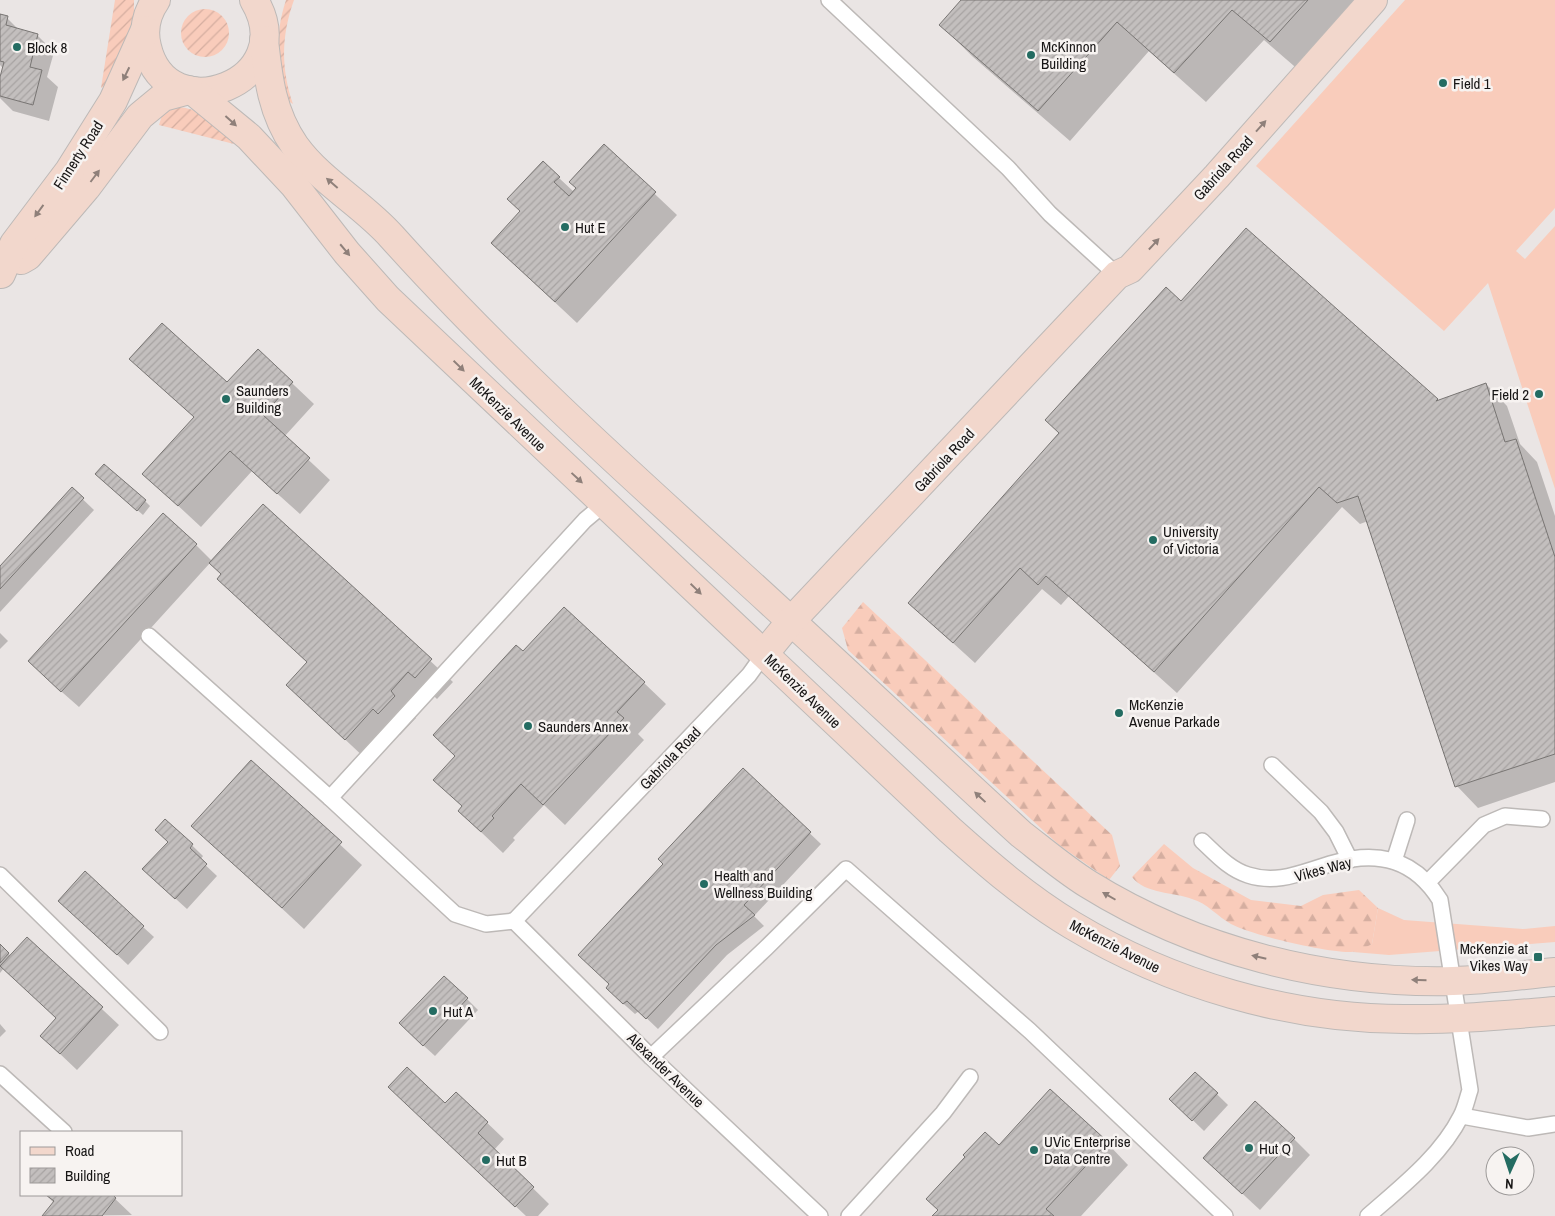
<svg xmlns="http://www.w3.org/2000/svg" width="1555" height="1216" font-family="'Archivo Narrow',sans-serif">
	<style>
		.grass { fill: #f9ccbb }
		.forest { fill: url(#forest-firs) }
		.garden { fill: url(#garden-furrows) }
		.shadow { fill: #0003 }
		.building { fill: url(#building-hatch); stroke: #787573 }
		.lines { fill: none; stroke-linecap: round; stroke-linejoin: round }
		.lane-casing { stroke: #bdb9b7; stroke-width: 18 }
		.secondary-casing { stroke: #bdb9b7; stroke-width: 30 }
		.lane { stroke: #fff; stroke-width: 15 }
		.secondary { stroke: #f2d7cc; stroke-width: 28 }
		.oneway { fill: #8f807a }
		.poi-dot { fill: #246c62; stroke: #f7f3f1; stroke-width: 2 }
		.labels { text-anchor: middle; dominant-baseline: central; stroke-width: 5; stroke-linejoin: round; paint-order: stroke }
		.poi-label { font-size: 15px; fill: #171515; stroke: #f7f3f1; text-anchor: start }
		.street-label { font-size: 15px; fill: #171515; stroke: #f7f3f1 }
	</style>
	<defs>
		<pattern id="forest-firs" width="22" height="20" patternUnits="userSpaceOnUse" patternTransform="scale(1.25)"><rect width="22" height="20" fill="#f9ccbb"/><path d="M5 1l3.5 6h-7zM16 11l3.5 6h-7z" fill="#d5aea0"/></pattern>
		<pattern id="garden-furrows" width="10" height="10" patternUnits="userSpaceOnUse" patternTransform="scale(1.25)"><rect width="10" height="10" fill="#f9ccbb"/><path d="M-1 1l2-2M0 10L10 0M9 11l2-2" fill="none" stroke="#d5aea0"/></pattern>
		<pattern id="building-hatch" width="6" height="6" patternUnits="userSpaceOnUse" patternTransform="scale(1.25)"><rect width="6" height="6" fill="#c3bfbe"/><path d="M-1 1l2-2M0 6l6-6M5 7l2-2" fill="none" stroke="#a7a3a2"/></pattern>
	</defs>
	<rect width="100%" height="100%" fill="#eae5e4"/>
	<g class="grass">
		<path d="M 1405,0 L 1555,0 L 1555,208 L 1516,251 L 1525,259 L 1555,226 L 1555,489 L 1488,283 L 1444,331 L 1256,166 Z"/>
		<path d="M 1378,908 L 1404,920 L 1523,929 L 1555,926 L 1555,942 L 1389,955 L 1353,952 L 1372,944 Z"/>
	</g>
	<g class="forest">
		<path d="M 863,602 L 1112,835 L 1120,866 L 1109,880 L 1059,845 L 848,650 L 842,628 Z"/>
		<path d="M 1164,844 L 1193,868 L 1251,900 L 1301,906 L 1323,895 L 1359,890 L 1378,908 L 1372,944 C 1366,947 1358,952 1351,952 C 1328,953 1251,935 1231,924 C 1218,917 1207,903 1192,899 C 1174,892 1145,894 1132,877 Z"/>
	</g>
	<g class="garden">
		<path d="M 115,0 L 134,0 L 134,14 L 129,32 L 109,83 L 101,88 Z"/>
		<path d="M 286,0 L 294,0 C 281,36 281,69 293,104 L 285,99 C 278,61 274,37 286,0 Z"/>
		<circle cx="205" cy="33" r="24"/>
		<path d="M 177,107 C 198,107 216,124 232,136 L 234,144 L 159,125 L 163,112 Z"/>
	</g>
	<g class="shadow">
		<path d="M 963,0 L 1365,0 L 1301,72 L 1264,40 L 1206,102 L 1149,51 L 1070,141 L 972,56 L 941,25 Z"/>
		<path d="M 0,16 L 7,18 L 20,31 L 37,35 L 54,52 L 47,77 L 58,87 L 49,121 L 13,111 L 0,98 L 0,82 L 3,68 L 0,65 Z"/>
		<path d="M 604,146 L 677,215 L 577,323 L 514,264 L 522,211 L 509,199 L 559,178 L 574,192 Z"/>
		<path d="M 1246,230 L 1438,401 L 1486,384 L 1507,406 L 1520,444 L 1537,462 L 1555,516 L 1555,782 L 1478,808 L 1457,786 L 1368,521 L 1360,524 L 1342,507 L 1177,693 L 1069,596 L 1061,605 L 1042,589 L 975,663 L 909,603 Z"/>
		<path d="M 258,351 L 314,404 L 284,437 L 330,480 L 300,514 L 252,471 L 201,527 L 144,474 L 195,418 L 153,380 L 228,384 Z"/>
		<path d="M 102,479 L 145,501 L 150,506 L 143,515 Z"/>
		<path d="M 72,489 L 94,510 L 0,612 L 0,568 Z"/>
		<path d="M 263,506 L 453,682 L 437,699 L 431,693 L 411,714 L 416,718 L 400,735 L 395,730 L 367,760 L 287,685 L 308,663 L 218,579 L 222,574 L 210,563 L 79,707 L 46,678 L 196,545 L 212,561 Z"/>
		<path d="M 0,633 L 8,641 L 0,649 Z"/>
		<path d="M 523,653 L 644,683 L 666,704 L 638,734 L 644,740 L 565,825 L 544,805 L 513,838 L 515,840 L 503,853 L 459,811 L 463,807 L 435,780 L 457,756 Z"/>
		<path d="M 251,762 L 362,865 L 304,929 L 193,826 Z"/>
		<path d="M 743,770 L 821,844 L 754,916 L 764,926 L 727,955 L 658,1029 L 639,1011 L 635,1014 L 618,999 L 665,864 Z"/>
		<path d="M 166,820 L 203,856 L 200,860 L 217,876 L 187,909 L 155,880 L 169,842 Z"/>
		<path d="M 71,911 L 143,927 L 154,937 L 128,965 Z"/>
		<path d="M 27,939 L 119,1025 L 77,1070 L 58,1052 L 57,1018 L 4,968 L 0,973 L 0,946 L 11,956 Z"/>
		<path d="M 467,999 L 478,1010 L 435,1056 L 411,1034 Z"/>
		<path d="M 0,1024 L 6,1031 L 0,1037 Z"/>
		<path d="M 1195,1073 L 1228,1105 L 1204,1131 L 1171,1099 Z"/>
		<path d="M 456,1093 L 504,1139 L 494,1150 L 549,1204 L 538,1216 L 526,1216 L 406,1103 L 445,1105 Z"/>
		<path d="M 1294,1139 L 1310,1155 L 1260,1210 L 1204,1158 Z"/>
		<path d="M 1107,1143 L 1128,1165 L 1081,1216 L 933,1216 L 999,1147 Z"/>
		<path d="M 46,1195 L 111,1195 L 132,1215 L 45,1216 L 54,1203 Z"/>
	</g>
	<g class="building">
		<path d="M 961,0 L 1308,0 L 1270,42 L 1232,10 L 1174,73 L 1117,22 L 1038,111 L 939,25 Z"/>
		<path d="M 0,14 L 8,16 L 6,25 L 38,34 L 30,67 L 42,70 L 33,105 L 0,96 L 0,77 L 4,62 L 0,61 Z"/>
		<path d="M 604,144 L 656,192 L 555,302 L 491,243 L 520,211 L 507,199 L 543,161 L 560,177 L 554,182 L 569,196 L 576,188 L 569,182 Z"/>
		<path d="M 1246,228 L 1438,399 L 1436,401 L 1486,383 L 1505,442 L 1516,439 L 1555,557 L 1555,754 L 1455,787 L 1358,496 L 1337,503 L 1319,487 L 1154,672 L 1046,576 L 1038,585 L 1020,568 L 953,643 L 908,603 L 1059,433 L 1045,420 L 1166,287 L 1181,301 Z"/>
		<path d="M 162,323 L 227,382 L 258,349 L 293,382 L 263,415 L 310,458 L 277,494 L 230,451 L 178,506 L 142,474 L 194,417 L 129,359 Z"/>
		<path d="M 104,464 L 146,500 L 137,511 L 95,474 Z"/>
		<path d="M 72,487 L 84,498 L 0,589 L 0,566 Z"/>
		<path d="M 263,504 L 432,659 L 415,678 L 408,672 L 391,691 L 395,696 L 378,714 L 373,709 L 345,740 L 286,685 L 307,662 L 217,579 L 221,574 L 209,563 Z"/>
		<path d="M 163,513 L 197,544 L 61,692 L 28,661 Z"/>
		<path d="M 564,607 L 645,682 L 617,712 L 624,718 L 543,805 L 521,784 L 492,816 L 494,818 L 481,832 L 458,811 L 462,806 L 433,780 L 455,756 L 433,735 L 516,645 L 523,651 Z"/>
		<path d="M 251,760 L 342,842 L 282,908 L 191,826 Z"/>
		<path d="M 743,768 L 811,832 L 744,905 L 755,915 L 716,945 L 646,1019 L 627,1001 L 623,1004 L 606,988 L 609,984 L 578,955 L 663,864 L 658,859 Z"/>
		<path d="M 165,819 L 193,844 L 190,848 L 207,864 L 175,899 L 142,869 L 168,842 L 155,830 Z"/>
		<path d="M 85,871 L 144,926 L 117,955 L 58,901 Z"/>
		<path d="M 27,937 L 103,1007 L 60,1054 L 40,1036 L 56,1018 L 0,966 Z"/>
		<path d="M 0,944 L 9,953 L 0,963 Z"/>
		<path d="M 444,976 L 468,998 L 423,1046 L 399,1023 Z"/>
		<path d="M 407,1067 L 445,1103 L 456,1092 L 488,1122 L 478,1133 L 534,1187 L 515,1207 L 388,1087 Z"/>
		<path d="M 1195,1072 L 1218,1093 L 1192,1121 L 1169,1099 Z"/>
		<path d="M 1050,1089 L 1108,1142 L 1046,1209 L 1054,1216 L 932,1216 L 938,1210 L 926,1199 L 965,1157 L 963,1155 L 985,1132 L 999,1145 Z"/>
		<path d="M 1255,1101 L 1295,1138 L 1242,1194 L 1203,1158 Z"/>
		<path d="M 46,1195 L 113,1195 L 116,1198 L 102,1216 L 42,1216 L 54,1201 Z"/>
	</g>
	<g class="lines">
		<g class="lane-casing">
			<g id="lane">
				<path d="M 829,0 L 1008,168 L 1050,214 L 1117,275"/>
				<path d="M 149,636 L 330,798 L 585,520 L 604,504"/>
				<path d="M 1272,765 L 1321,812 L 1336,832 L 1350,860"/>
				<path d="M 330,798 L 455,914 L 486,924 L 514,921"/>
				<path d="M 1202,841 C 1216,854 1229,869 1248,875 C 1279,885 1304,871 1334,863 C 1379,850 1415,860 1440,900 L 1470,1090 C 1467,1099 1465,1109 1461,1116 C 1441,1156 1401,1187 1368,1216"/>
				<path d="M 1394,861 L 1407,820"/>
				<path d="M 0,875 L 160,1032"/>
				<path d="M 1428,882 L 1484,825 L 1505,816 L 1542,819"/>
				<path d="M 514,921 L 651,1057 L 820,1216"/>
				<path d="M 514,921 L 749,675 L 764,654"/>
				<path d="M 651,1057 L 766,948 L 846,869 L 1030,1031 L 1225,1216"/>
				<path d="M 0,1074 L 64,1132"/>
				<path d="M 1462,1116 L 1528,1128 L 1555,1124"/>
				<path d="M 849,1216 L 943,1113 L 970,1077"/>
			</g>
		</g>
		<g class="secondary-casing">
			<g id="secondary">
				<path d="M 156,0 C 146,14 143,31 147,47 C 167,133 303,82 254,0"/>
				<path d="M 264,40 C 268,78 272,113 295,146 C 321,182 363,204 392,237 C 498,355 616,462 733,568 C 830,656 925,746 1021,834 C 1043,851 1064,869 1088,884 C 1196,951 1326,984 1453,981 C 1487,980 1521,975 1555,972"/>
				<path d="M 193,91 L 249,137 L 294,185 L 347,253 L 388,299 L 950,830 C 988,864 1027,898 1072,925 C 1170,984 1289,1019 1404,1019 C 1454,1020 1505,1015 1555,1011"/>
				<path d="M 21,260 L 28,256 L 86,188 L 140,116 L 163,97 L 189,90"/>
				<path d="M 1,274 L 14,244 L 69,171 L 113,101 L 145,30"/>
				<path d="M 764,654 L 791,621 L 1117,275 L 1130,269 L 1217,176 L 1373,0"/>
			</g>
		</g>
		<use href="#lane" class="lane"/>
		<use href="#secondary" class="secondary"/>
	</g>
	<defs><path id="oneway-solid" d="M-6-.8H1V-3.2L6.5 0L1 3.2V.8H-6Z" transform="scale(1.25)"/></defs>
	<g class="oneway">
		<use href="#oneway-solid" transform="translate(126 74) rotate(116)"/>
		<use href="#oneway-solid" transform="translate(231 121) rotate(42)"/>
		<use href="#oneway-solid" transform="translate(1261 126) rotate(-48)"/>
		<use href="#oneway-solid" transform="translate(95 176) rotate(-53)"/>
		<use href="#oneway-solid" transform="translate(332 183) rotate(-139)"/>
		<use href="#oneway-solid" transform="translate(39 211) rotate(126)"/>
		<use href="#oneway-solid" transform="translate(1154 244) rotate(-47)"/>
		<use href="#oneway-solid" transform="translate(345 250) rotate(50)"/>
		<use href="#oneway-solid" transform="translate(459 366) rotate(44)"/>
		<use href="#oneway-solid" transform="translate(577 478) rotate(43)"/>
		<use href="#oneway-solid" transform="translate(696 589) rotate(44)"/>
		<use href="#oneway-solid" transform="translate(980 797) rotate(-137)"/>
		<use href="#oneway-solid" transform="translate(1109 896) rotate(-150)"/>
		<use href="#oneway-solid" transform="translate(1259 957) rotate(-167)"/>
		<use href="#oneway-solid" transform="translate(1419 980) rotate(-179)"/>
	</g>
	<g class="poi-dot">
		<circle cx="17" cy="47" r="5"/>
		<circle cx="1031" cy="55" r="5"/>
		<circle cx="1443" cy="83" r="5"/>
		<circle cx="565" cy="227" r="5"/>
		<circle cx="1539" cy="394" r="5"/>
		<circle cx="226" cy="399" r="5"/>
		<circle cx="1153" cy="540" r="5"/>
		<circle cx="1119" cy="713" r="5"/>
		<circle cx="528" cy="726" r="5"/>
		<circle cx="704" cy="884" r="5"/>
		<rect x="1533" y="952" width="10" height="10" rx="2.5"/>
		<circle cx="433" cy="1011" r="5"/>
		<circle cx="1249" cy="1148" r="5"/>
		<circle cx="1034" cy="1150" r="5"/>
		<circle cx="486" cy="1160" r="5"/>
	</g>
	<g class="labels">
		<g class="poi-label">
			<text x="1041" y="46">McKinnon<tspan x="1041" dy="17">Building</tspan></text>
			<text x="27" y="47">Block 8</text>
			<text x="1453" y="83">Field 1</text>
			<text x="575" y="227">Hut E</text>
			<text x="236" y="390">Saunders<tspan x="236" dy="17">Building</tspan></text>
			<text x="1529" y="394" text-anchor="end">Field 2</text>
			<text x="1163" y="531">University<tspan x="1163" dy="17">of Victoria</tspan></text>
			<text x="1129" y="704">McKenzie<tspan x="1129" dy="17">Avenue Parkade</tspan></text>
			<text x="538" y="726">Saunders Annex</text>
			<text x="714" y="875">Health and<tspan x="714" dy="17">Wellness Building</tspan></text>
			<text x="1528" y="948" text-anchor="end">McKenzie at<tspan x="1528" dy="17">Vikes Way</tspan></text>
			<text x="443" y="1011">Hut A</text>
			<text x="1044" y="1141">UVic Enterprise<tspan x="1044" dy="17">Data Centre</tspan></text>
			<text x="1259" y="1148">Hut Q</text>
			<text x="496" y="1160">Hut B</text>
		</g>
		<g class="street-label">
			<text transform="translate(78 155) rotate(-57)">Finnerty Road</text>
			<text transform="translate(1223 168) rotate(-48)">Gabriola Road</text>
			<text transform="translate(508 414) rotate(44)">McKenzie Avenue</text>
			<text transform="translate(944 460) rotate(-47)">Gabriola Road</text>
			<text transform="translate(803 691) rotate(44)">McKenzie Avenue</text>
			<text transform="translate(670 758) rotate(-46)">Gabriola Road</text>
			<text transform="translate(1323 869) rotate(-15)">Vikes Way</text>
			<text transform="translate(1115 946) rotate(27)">McKenzie Avenue</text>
			<text transform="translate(666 1070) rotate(44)">Alexander Avenue</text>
		</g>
	</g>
	<rect x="20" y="1131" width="162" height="65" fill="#f7f3f1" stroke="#9d9a99"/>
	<rect x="30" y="1147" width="25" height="8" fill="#f2d7cc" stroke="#9d9a99"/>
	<text x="65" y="1156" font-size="15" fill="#171515">Road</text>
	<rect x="30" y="1168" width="25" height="15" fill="url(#building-hatch)" stroke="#9d9a99"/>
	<text x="65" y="1181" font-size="15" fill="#171515">Building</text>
	<g transform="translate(1510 1171) rotate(183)"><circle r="24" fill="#f7f3f1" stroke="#9d9a99"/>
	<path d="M0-4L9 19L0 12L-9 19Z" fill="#246c62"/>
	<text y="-8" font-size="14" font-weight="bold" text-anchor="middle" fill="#171515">N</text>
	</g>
</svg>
